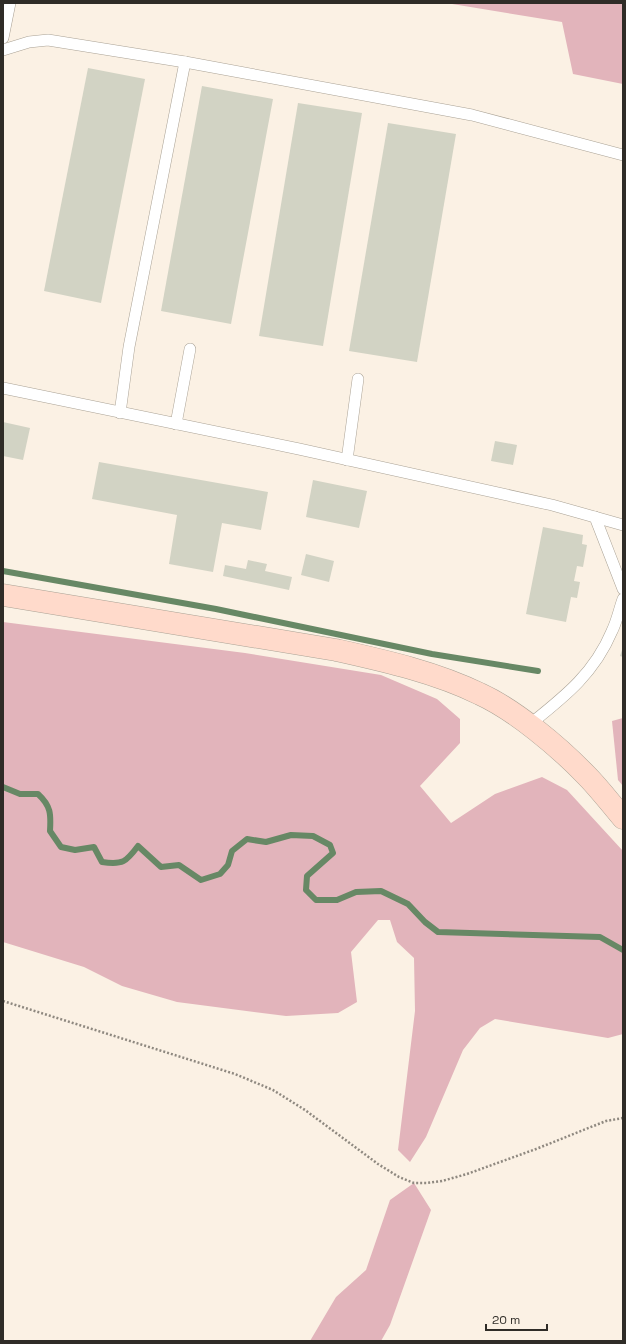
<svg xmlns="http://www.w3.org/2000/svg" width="626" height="1344" font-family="'Space Grotesk',sans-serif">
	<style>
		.green { fill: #e2b4bb }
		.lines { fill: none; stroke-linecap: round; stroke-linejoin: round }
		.stream { stroke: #678865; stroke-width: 6 }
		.building { fill: #d2d3c4 }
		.lane-casing { stroke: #aaa295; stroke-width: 12 }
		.secondary-casing { stroke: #aaa295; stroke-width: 23 }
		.path { stroke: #8f8980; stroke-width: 2.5; stroke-dasharray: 2 2; stroke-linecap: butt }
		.lane { stroke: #fff; stroke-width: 11 }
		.secondary { stroke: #ffdacb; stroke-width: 22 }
	</style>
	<rect width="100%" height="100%" fill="#fbf1e4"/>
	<g class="green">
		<path d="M 446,3 L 623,3 L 623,84 L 573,74 L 562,22 Z"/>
		<path d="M 3,622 L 245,653 L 381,675 L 437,699 L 460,719 L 460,743 L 420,786 L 451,823 L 495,794 L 542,777 L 567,790 L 623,851 L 623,1034 L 608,1038 L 495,1019 L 480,1028 L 463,1050 L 426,1137 L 410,1162 L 398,1150 L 415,1011 L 414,958 L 397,942 L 390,920 L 378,920 L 351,952 L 357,1002 L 338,1013 L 286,1016 L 177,1002 L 122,986 L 84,967 L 3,942 Z"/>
		<path d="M 623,718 L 623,786 L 618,780 L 612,721 Z"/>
		<path d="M 414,1183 L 431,1210 L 390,1325 L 381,1341 L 310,1341 L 336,1297 L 366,1270 L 390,1200 Z"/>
	</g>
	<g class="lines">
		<g class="stream">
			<path d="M 3,571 L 216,609 L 432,654 L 538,671"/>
			<path d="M 3,787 L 20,794 L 38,794 C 51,806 51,814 50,831 L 61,847 L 75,850 L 94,847 L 102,862 C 123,865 126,862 138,846 L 161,867 L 179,865 L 201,880 L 220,874 L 228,865 L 232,851 L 247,839 L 266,842 L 291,835 L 313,836 L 330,845 L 333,853 L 307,876 L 306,890 L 316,900 L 337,900 L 356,892 L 381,891 L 408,904 L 425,922 L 438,932 L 600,937 L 623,950"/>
		</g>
	</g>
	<g class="building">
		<path d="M 88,68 L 145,79 L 101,303 L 44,291 Z"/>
		<path d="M 202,86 L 273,99 L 231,324 L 161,311 Z"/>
		<path d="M 298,103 L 362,113 L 323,346 L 259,336 Z"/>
		<path d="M 388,123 L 456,134 L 417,362 L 349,351 Z"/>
		<path d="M 3,422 L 30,428 L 23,460 L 3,456 Z"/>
		<path d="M 495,441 L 517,445 L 513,465 L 491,461 Z"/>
		<path d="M 99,462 L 268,492 L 261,530 L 222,523 L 213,572 L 169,564 L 177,515 L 92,499 Z"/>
		<path d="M 313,480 L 367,491 L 359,528 L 306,517 Z"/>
		<path d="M 543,527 L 583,535 L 582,544 L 587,545 L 583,567 L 577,566 L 574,581 L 580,582 L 577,598 L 571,597 L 566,622 L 526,614 Z"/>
		<path d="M 306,554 L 334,561 L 329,582 L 301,575 Z"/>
		<path d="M 248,560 L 267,564 L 265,571 L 292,577 L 289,590 L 223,576 L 225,565 L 246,569 Z"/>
		<path d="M 623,647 L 623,657 L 620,656 Z"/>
	</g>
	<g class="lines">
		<g class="lane-casing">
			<g id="lane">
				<path d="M 3,38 L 10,3"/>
				<path d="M 3,50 L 29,42 L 48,40 L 185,62 L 472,115 L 623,155"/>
				<path d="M 3,388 L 299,449 L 552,505 L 623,525"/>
				<path d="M 120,413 L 129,347 L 185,62"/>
				<path d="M 176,424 L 190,349"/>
				<path d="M 347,460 L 358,379"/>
				<path d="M 595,517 L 623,589"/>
				<path d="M 529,725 C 564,697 594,674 612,631 C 617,621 619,610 623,599"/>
			</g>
		</g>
		<g class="secondary-casing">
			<path id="secondary" d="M 3,595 L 336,650 C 385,661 435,672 480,694 C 515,710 559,747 586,775 C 599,788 611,804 623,818"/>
		</g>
		<path class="path" d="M 3,1001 L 235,1074 L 273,1090 L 305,1110 L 378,1164 L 399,1177 L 414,1183 L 427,1183 L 442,1181 L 467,1174 L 536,1149 L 606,1121 L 623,1118"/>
		<use href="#lane" class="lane"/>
		<use href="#secondary" class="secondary"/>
	</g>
	<rect width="626" height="1344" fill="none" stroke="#2f2c27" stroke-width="8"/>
	<path d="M486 1324v6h61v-6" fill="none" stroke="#2f2c27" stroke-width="2"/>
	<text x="492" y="1324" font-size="12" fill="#2f2c27" stroke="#fbf1e4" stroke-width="3" paint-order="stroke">20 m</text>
</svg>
